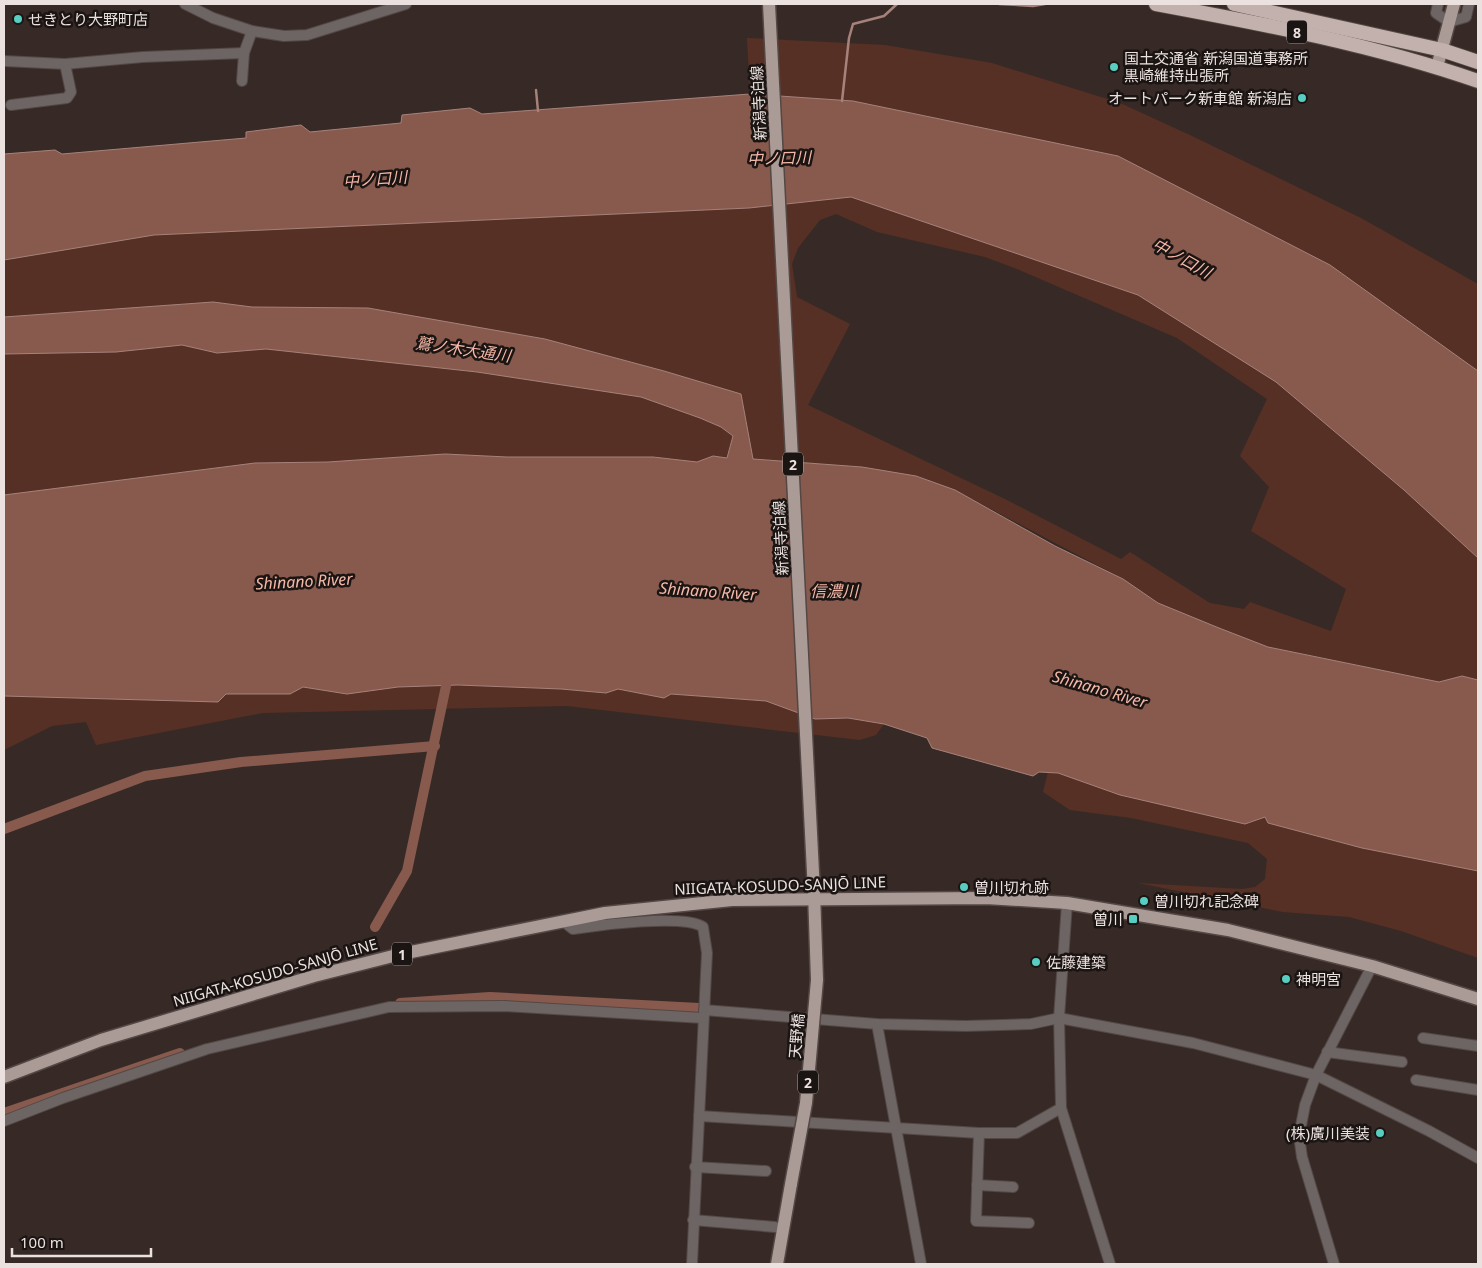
<svg xmlns="http://www.w3.org/2000/svg" width="1482" height="1268" font-family="'Noto Sans','Noto Sans JP',sans-serif">
	<style>
		.green { fill: #573025; fill-rule: evenodd }
		.water { fill: #885a4e; stroke: #a6827a }
		.lines { fill: none; stroke-linecap: round; stroke-linejoin: round }
		.stream { stroke: #a6827a; stroke-width: 2.5 }
		.canal { stroke: #885a4e; stroke-width: 10 }
		.minor-casing { stroke: #544744; stroke-width: 12 }
		.major-casing { stroke: #544744; stroke-width: 15 }
		.highway-casing { stroke: #544744; stroke-width: 16 }
		.minor { stroke: #6c6563; stroke-width: 10 }
		.major { stroke: #aa9b97; stroke-width: 12 }
		.highway { stroke: #c2b1ac; stroke-width: 14 }
		.major-bridge-casing { stroke: #544744; stroke-width: 15; stroke-linecap: butt }
		.major-bridge { stroke: #aa9b97; stroke-width: 12 }
		.poi-dot { fill: #57cec1; stroke: #1a1412; stroke-width: 2 }
		.labels { text-anchor: middle; dominant-baseline: central; stroke-width: 5; stroke-linejoin: round; paint-order: stroke }
		.shield { fill: #1a1412; stroke: #aca4a2; stroke-width: 1 }
		.shield-label { font-size: 14px; font-weight: bold; fill: #ebe1df }
		.poi-label { font-size: 15px; fill: #ebe1df; stroke: #1a1412; text-anchor: start }
		.street-label { font-size: 15px; fill: #ebe1df; stroke: #1a1412 }
		.water-label { font-size: 16px; font-style: italic; fill: #f5b8a8; stroke: #1a1412 }
	</style>
	<rect width="100%" height="100%" fill="#372a26"/>
	<g class="green">
		<path d="M 747,38 L 885,45 L 992,63 L 1120,103 L 1192,136 L 1361,218 L 1478,284 L 1478,371 L 1330,265 L 1118,156 L 853,101 L 750,94 Z"/>
		<path d="M 851,197 L 1138,295 L 1276,382 L 1404,490 L 1478,558 L 1478,680 L 1462,676 L 1439,682 L 1268,647 L 1219,628 L 1158,603 L 1123,579 L 955,490 L 916,476 L 862,467 L 753,459 L 741,394 L 664,371 L 545,339 L 368,308 L 252,307 L 213,302 L 4,317 L 4,260 L 154,235 L 749,208 ZM 836,214 L 877,232 L 985,257 L 1017,269 L 1177,338 L 1267,399 L 1240,456 L 1269,487 L 1251,531 L 1346,589 L 1331,631 L 1250,602 L 1244,609 L 1210,603 L 1130,552 L 1121,559 L 1007,500 L 808,405 L 850,324 L 797,297 L 792,264 L 798,248 L 820,220 Z"/>
		<path d="M 182,345 L 217,353 L 266,349 L 477,372 L 641,397 L 700,418 L 721,427 L 733,436 L 727,458 L 713,456 L 697,462 L 653,457 L 507,457 L 445,454 L 328,462 L 255,463 L 4,495 L 4,354 L 116,352 Z"/>
		<path d="M 458,685 L 561,689 L 606,693 L 618,689 L 664,698 L 671,694 L 766,701 L 815,719 L 848,718 L 884,724 L 876,735 L 860,740 L 567,706 L 263,713 L 96,745 L 86,722 L 52,726 L 4,750 L 4,696 L 218,702 L 226,694 L 290,694 L 303,687 L 347,694 L 398,687 Z"/>
		<path d="M 1048,772 L 1058,773 L 1120,795 L 1245,824 L 1265,817 L 1268,823 L 1362,848 L 1478,871 L 1478,958 L 1401,931 L 1349,917 L 1283,912 L 1138,883 L 1242,889 L 1255,887 L 1265,879 L 1267,859 L 1248,843 L 1131,818 L 1070,810 L 1043,792 Z"/>
	</g>
	<g class="water">
		<path d="M 750,94 L 853,101 L 1118,156 L 1330,265 L 1478,371 L 1478,558 L 1404,490 L 1276,382 L 1138,295 L 851,197 L 749,208 L 154,235 L 4,260 L 4,154 L 55,150 L 62,154 L 246,138 L 246,132 L 301,125 L 310,132 L 401,123 L 402,115 L 470,108 L 482,114 Z"/>
		<path d="M 213,302 L 252,307 L 368,308 L 545,339 L 664,371 L 741,394 L 753,459 L 862,467 L 916,476 L 955,490 L 1055,546 L 1123,579 L 1158,603 L 1219,628 L 1268,647 L 1439,682 L 1462,676 L 1478,680 L 1478,871 L 1362,848 L 1268,823 L 1265,817 L 1245,824 L 1120,795 L 1058,773 L 1039,772 L 1033,776 L 932,748 L 927,738 L 884,724 L 848,718 L 815,719 L 766,701 L 671,694 L 664,698 L 618,689 L 606,693 L 561,689 L 458,685 L 398,687 L 347,694 L 303,687 L 290,694 L 226,694 L 218,702 L 4,696 L 4,495 L 255,463 L 328,462 L 445,454 L 507,457 L 653,457 L 697,462 L 713,456 L 727,458 L 733,436 L 721,427 L 700,418 L 641,397 L 477,372 L 266,349 L 217,353 L 182,345 L 116,352 L 4,354 L 4,317 Z"/>
	</g>
	<g class="lines">
		<g class="stream">
			<path d="M 999,4 L 1033,6 L 1045,4"/>
			<path d="M 536,90 L 538,111"/>
			<path d="M 842,101 L 849,38 L 853,24 L 884,16 L 897,4"/>
		</g>
		<g class="canal">
			<path d="M 4,829 L 145,776 L 241,762 L 435,746"/>
			<path d="M 375,927 L 407,871 L 446,686"/>
			<path d="M 400,1003 L 490,997 L 699,1008"/>
			<path d="M 4,1113 L 180,1053"/>
		</g>
		<g class="minor-casing">
			<g id="minor">
				<path d="M 185,4 L 213,18 L 252,31 L 284,36 L 307,35 L 406,4"/>
				<path d="M 1438,4 L 1436,13 L 1449,22 L 1466,17 L 1469,4"/>
				<path d="M 4,61 L 65,64 L 143,57 L 244,53"/>
				<path d="M 242,81 L 244,53 L 252,31"/>
				<path d="M 11,105 L 67,98 L 71,92 L 65,64"/>
				<path d="M 1067,903 L 1059,1018 L 1061,1108 L 1110,1264"/>
				<path d="M 563,921 L 573,929 C 598,925 684,914 703,927 L 707,953 L 692,1264"/>
				<path d="M 704,1010 L 877,1024 L 966,1026 L 1031,1024 L 1059,1018 L 1193,1043 L 1316,1075 L 1429,1131 L 1478,1158"/>
				<path d="M 877,1024 L 921,1264"/>
				<path d="M 1423,1038 L 1478,1046"/>
				<path d="M 1327,1052 L 1402,1062"/>
				<path d="M 1416,1080 L 1478,1090"/>
				<path d="M 699,1116 L 979,1133 L 1017,1133 L 1061,1108"/>
				<path d="M 4,1121 L 63,1098 L 207,1049 L 389,1007 L 504,1006 L 703,1018"/>
				<path d="M 979,1133 L 976,1221 L 1029,1223"/>
				<path d="M 695,1167 L 766,1171"/>
				<path d="M 977,1185 L 1013,1187"/>
				<path d="M 693,1220 L 775,1227"/>
				<path d="M 1334,1264 L 1302,1157 L 1299,1136 L 1305,1105 L 1316,1075 L 1372,966"/>
			</g>
		</g>
		<g class="major-casing">
			<g id="major">
				<path d="M 769,4 L 814,892 L 817,980"/>
				<path d="M 1437,67 L 1454,4"/>
				<path d="M 4,1077 L 101,1040 L 314,976 L 401,954 L 605,913 L 732,900 L 986,898 L 1067,903 L 1228,930 L 1372,966 L 1478,999"/>
				<path d="M 777,1264 L 791,1184"/>
			</g>
		</g>
		<g class="highway-casing">
			<g id="highway">
				<path d="M 1156,4 C 1264,24 1374,45 1478,81"/>
				<path d="M 1234,4 L 1442,50 L 1478,62"/>
			</g>
		</g>
		<use href="#minor" class="minor"/>
		<use href="#major" class="major"/>
		<use href="#highway" class="highway"/>
		<g class="major-bridge-casing">
			<path id="major-bridge" d="M 791,1184 L 806,1103 L 817,980"/>
		</g>
		<use href="#major-bridge" class="major-bridge"/>
	</g>
	<g class="poi-dot">
		<circle cx="18" cy="19" r="5"/>
		<circle cx="1114" cy="67" r="5"/>
		<circle cx="1302" cy="98" r="5"/>
		<circle cx="964" cy="887" r="5"/>
		<circle cx="1144" cy="901" r="5"/>
		<rect x="1128" y="914" width="10" height="10" rx="2.5"/>
		<circle cx="1036" cy="962" r="5"/>
		<circle cx="1286" cy="979" r="5"/>
		<circle cx="1380" cy="1133" r="5"/>
	</g>
	<g class="labels">
		<g class="shield">
			<rect x="1287" y="20.5" width="20" height="23" rx="4"/>
			<rect x="783" y="452.5" width="20" height="23" rx="4"/>
			<rect x="392" y="942.5" width="20" height="23" rx="4"/>
			<rect x="798" y="1070.5" width="20" height="23" rx="4"/>
		</g>
		<g class="shield-label">
			<text x="1297" y="32">8</text>
			<text x="793" y="464">2</text>
			<text x="402" y="954">1</text>
			<text x="808" y="1082">2</text>
		</g>
		<g class="poi-label">
			<text x="28" y="19">せきとり大野町店</text>
			<text x="1124" y="58">国土交通省 新潟国道事務所<tspan x="1124" dy="17">黒崎維持出張所</tspan></text>
			<text x="1292" y="98" text-anchor="end">オートパーク新車館 新潟店</text>
			<text x="974" y="887">曽川切れ跡</text>
			<text x="1154" y="901">曽川切れ記念碑</text>
			<text x="1123" y="919" text-anchor="end">曽川</text>
			<text x="1046" y="962">佐藤建築</text>
			<text x="1296" y="979">神明宮</text>
			<text x="1370" y="1133" text-anchor="end">(株)廣川美装</text>
		</g>
		<g class="street-label">
			<text transform="translate(758 103) rotate(-93)">新潟寺泊線</text>
			<text transform="translate(780 538) rotate(-93)">新潟寺泊線</text>
			<text transform="translate(780 885) rotate(-2)">NIIGATA-KOSUDO-SANJŌ LINE</text>
			<text transform="translate(275 972) rotate(-16)">NIIGATA-KOSUDO-SANJŌ LINE</text>
			<text transform="translate(796 1036) rotate(-85)">天野橋</text>
		</g>
		<g class="water-label">
			<text transform="translate(779 158) rotate(-2)">中ノ口川</text>
			<text transform="translate(375 179) rotate(-4)">中ノ口川</text>
			<text transform="translate(1182 258) rotate(29)">中ノ口川</text>
			<text transform="translate(463 349) rotate(8)">鷲ノ木大通川</text>
			<text transform="translate(304 581) rotate(-3)">Shinano River</text>
			<text transform="translate(708 591) rotate(4)">Shinano River</text>
			<text x="834" y="591">信濃川</text>
			<text transform="translate(1100 689) rotate(16)">Shinano River</text>
		</g>
	</g>
	<rect width="1482" height="1268" fill="none" stroke="#ebe1df" stroke-width="10"/>
	<path d="M12 1248v8h139v-8" fill="none" stroke="#ebe1df" stroke-width="2.5"/>
	<text x="20" y="1248" font-size="15" fill="#ebe1df" stroke="#1a1412" stroke-width="4" paint-order="stroke">100 m</text>
</svg>
